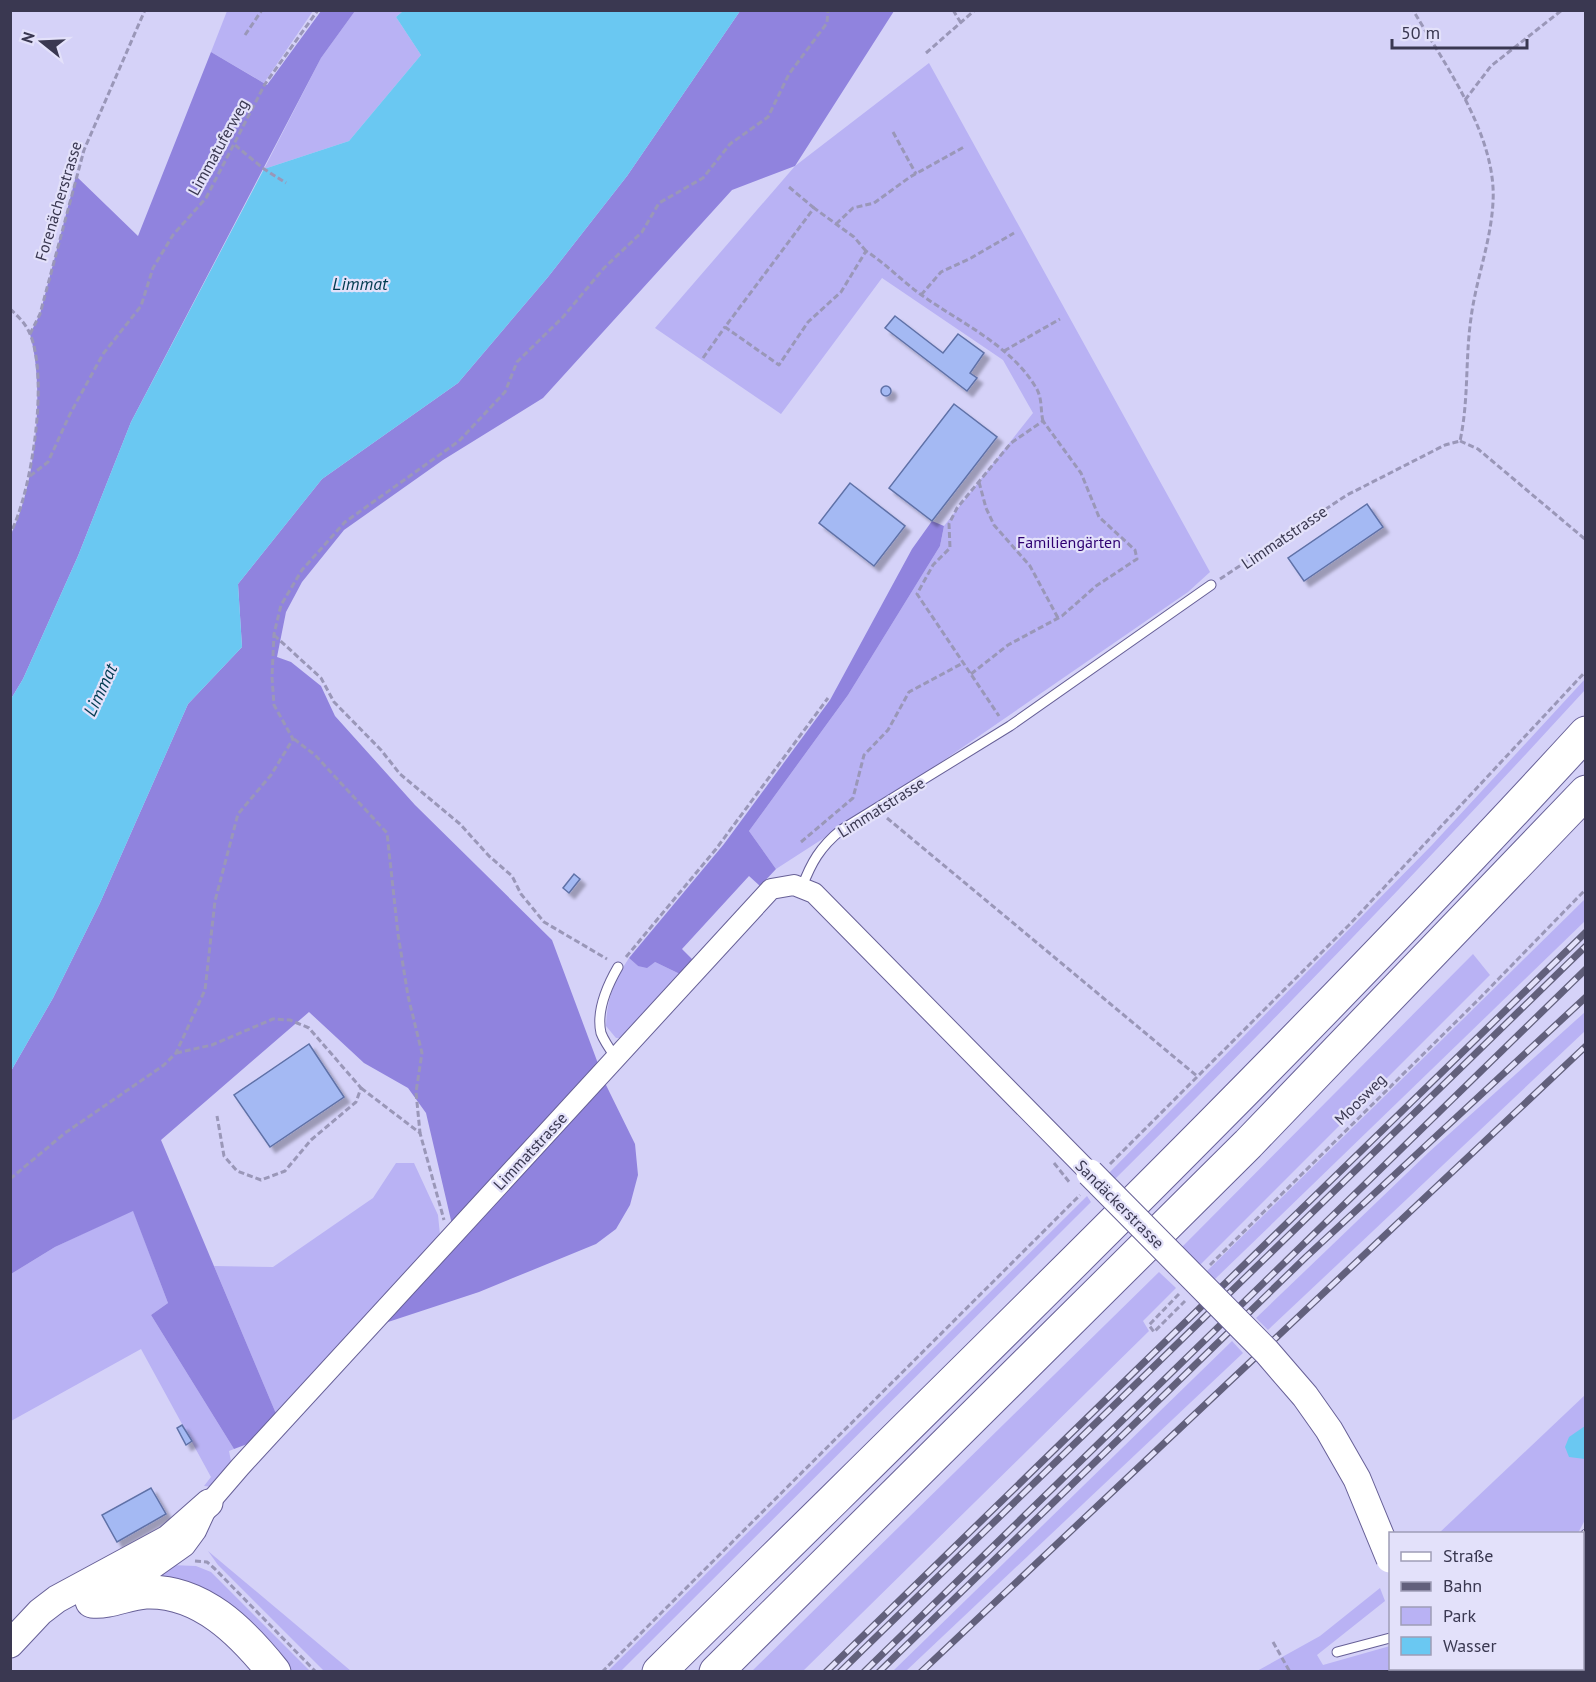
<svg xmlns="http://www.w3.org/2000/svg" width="1596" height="1682" font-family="'PT Sans',sans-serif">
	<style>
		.green { fill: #b9b2f4 }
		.forest { fill: #9083de }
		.water { fill: #6ac8f2 }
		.building { fill: #a4b9f3; stroke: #5f71a7; stroke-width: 1.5; filter: url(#shadow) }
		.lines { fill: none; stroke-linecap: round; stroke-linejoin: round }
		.lane-casing { stroke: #676097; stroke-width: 11 }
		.street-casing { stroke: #676097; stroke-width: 22 }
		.secondary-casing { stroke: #676097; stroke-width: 29 }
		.highway-casing { stroke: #676097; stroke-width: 35 }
		.path { stroke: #9a97b8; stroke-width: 3; stroke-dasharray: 6 3; stroke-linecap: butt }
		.lane { stroke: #fff; stroke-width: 9 }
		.street { stroke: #fff; stroke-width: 20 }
		.secondary { stroke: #fff; stroke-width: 27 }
		.highway { stroke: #fff; stroke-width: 33 }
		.rail-casing { stroke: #62607c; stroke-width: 7 }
		.rail { stroke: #e3e1fa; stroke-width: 4.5; stroke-dasharray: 14; stroke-linecap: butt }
		.secondary-bridge-casing { stroke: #676097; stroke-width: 29; stroke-linecap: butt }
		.secondary-bridge { stroke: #fff; stroke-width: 27 }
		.labels { text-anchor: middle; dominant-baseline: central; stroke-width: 4.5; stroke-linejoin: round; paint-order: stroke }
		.street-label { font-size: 16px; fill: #3a3851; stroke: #e3e1fa }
		.park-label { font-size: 16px; fill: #2e0072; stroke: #e3e1fa }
		.water-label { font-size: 18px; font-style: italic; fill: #003a4f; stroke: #e3e1fa }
	</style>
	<defs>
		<filter id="shadow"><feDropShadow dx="5.5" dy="5.5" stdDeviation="1.5" flood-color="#0004"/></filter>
	</defs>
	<rect width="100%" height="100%" fill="#d5d2f8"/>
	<g class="green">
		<path d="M 227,11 L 313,11 L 264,83 L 211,52 Z"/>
		<path d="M 355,11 L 403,11 L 396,17 L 421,55 L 349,141 L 264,169 L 321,58 Z"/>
		<path d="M 929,63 L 1210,572 L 1188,592 L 934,767 L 776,869 L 749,831 L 848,695 L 940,546 L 944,526 L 1033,413 L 1003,360 L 882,278 L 781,414 L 655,328 L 795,166 Z"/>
		<path d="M 1585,679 L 1585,690 C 1432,857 1275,1020 1114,1180 L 1108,1174 L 1432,845 Z"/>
		<path d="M 1585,899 L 1585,921 L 1214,1280 L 1206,1272 Z"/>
		<path d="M 1473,954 L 1490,975 L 1199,1266 L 1182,1247 Z"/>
		<path d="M 629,958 L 638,966 L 655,962 L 682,975 L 623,1038 L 616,1038 L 606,1026 C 607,998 614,981 629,958 Z"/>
		<path d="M 1585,1012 L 1585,1031 L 1268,1330 L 1256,1318 L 1429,1152 Z"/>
		<path d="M 396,1163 L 414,1163 L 438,1215 L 440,1235 L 277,1416 L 214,1266 L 273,1267 L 373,1198 Z"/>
		<path d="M 1087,1196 L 1091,1202 L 621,1671 L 608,1671 Z"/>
		<path d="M 133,1210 L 168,1303 L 151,1315 L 234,1449 L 229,1451 L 231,1461 L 226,1474 L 213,1487 L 204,1486 L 211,1477 L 141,1349 L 11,1421 L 11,1274 L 55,1247 Z"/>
		<path d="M 1159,1272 L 1176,1288 L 1143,1321 L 1149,1331 L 803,1671 L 752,1671 Z"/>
		<path d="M 1232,1341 L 1243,1353 L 906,1671 L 893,1671 Z"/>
		<path d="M 1585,1395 L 1585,1520 L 1578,1533 L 1438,1534 Z"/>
		<path d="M 208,1551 L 351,1671 L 324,1671 L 218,1565 Z"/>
		<path d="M 171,1565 L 196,1566 L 211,1572 L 310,1671 L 284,1671 L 148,1581 Z"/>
		<path d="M 1380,1588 L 1385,1601 L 1317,1655 L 1323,1665 L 1390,1646 L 1390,1668 L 1397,1669 L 1388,1672 L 1257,1671 L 1320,1636 Z"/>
	</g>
	<g class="forest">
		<path d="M 321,11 L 355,11 L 321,58 L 131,422 L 78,556 L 23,679 L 11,699 L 11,534 C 36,484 45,388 30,334 L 40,314 L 76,176 L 138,236 L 211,52 L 267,85 Z"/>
		<path d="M 740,11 L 894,11 L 795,166 L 732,190 L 543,398 L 443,460 L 344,530 L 302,582 L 286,612 L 277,657 L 291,662 L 321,686 L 335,716 L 415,805 L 552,940 L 606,1085 L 635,1144 L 638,1175 L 630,1205 L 616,1229 L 596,1244 L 479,1292 L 385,1323 L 457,1246 L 426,1113 L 408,1088 L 364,1063 L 309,1012 L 161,1140 L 277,1416 L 250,1443 L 234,1449 L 151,1315 L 168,1303 L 133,1211 L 55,1247 L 11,1274 L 11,1071 L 53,998 L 100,903 L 188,704 L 242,647 L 238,584 L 322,479 L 458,383 L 548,277 L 627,176 Z"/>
		<path d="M 932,521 L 944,526 L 940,546 L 848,695 L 749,831 L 776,869 L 760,886 L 749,876 L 682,949 L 693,960 L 682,975 L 655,962 L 647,968 L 638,966 L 629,958 L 724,844 L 830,700 L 912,549 Z"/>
	</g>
	<g class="water">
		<path d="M 403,11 L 740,11 L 627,176 L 548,277 L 458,383 L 322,479 L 238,584 L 242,647 L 188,704 L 100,903 L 53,998 L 11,1071 L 11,699 L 23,679 L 78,556 L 131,422 L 264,169 L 349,141 L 421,55 L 396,17 Z"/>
		<path d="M 1585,1426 L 1585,1459 L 1569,1457 L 1565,1447 L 1569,1437 Z"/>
	</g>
	<g class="building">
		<path d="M 895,316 L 943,353 L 958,334 L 984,353 L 970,373 L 977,378 L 967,391 L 885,328 Z"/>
		<circle cx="886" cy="391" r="5"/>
		<path d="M 954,404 L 997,437 L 932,521 L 889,488 Z"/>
		<path d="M 850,483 L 905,526 L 874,566 L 819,523 Z"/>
		<path d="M 1367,504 L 1383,527 L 1304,581 L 1288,558 Z"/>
		<path d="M 574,874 L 580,879 L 569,893 L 563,888 Z"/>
		<path d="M 309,1044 L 344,1097 L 270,1147 L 234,1095 Z"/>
		<path d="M 182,1425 L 192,1441 L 186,1445 L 177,1428 Z"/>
		<path d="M 151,1488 L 166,1514 L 117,1542 L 102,1515 Z"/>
	</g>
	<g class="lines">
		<g class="lane-casing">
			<g id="lane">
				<path d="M 802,887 C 811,863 820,847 841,830 L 1010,726 L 1211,585"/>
				<path d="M 616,1058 C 611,1051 604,1041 601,1033 C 596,1011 607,986 618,967"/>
				<path d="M 1582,1539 L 1586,1534"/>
				<path d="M 1337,1652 L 1390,1638"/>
				<path d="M 1482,1672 L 1485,1668"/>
			</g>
		</g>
		<g class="street-casing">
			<path id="street" d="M 119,1586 L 144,1575 L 185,1546 L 196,1531 L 209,1503 L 240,1467 L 771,889 L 794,885 L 814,893 L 1090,1173"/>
		</g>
		<g class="secondary-casing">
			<g id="secondary">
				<path d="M 10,1644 L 40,1612 L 57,1599 L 168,1539 L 209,1503"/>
				<path d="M 1427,1668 L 1428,1672"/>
			</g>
		</g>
		<g class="highway-casing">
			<g id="highway">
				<path d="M 92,1601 C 110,1603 127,1593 146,1592 C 201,1590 242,1632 274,1672"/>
				<path d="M 659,1672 C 971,1363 1289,1057 1586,733"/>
				<path d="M 716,1672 L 1248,1144 L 1586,792"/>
			</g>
		</g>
		<g class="path">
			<path d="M 953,10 L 961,23"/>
			<path d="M 245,35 L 262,10"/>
			<path d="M 926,53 L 975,10"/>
			<path d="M 1465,100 L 1491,66 L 1562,10"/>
			<path d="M 893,132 L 916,174"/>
			<path d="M 235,145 L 264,169 L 286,183"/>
			<path d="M 789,187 L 814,208"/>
			<path d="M 836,224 L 853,208 L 874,203 L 910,177 L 964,147"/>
			<path d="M 866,251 L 854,237 L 814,208 L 725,327 L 779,365 L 808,322 L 841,292 L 866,251 C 886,264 901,280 920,294 C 959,322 1009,344 1035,386 C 1043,398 1040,409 1043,421"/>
			<path d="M 921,295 L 941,272 L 971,258 L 1014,233"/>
			<path d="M 10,309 C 18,316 26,324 30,334 C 49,378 32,492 10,534"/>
			<path d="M 30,334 L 40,314 L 84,150 L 145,10"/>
			<path d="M 1004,351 L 1060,319"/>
			<path d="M 703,358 L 725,327"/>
			<path d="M 1460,441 L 1478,449 L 1586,540"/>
			<path d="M 30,476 L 48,462 L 70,414 L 103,354 L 141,306 L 153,268 L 173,235 L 206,198 L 265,84 L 318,10"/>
			<path d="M 979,482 L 986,508 L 994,525 L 1030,566 L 1058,618"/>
			<path d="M 1220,579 L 1347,495 L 1445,445 L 1460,441 C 1469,399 1465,360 1471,318 C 1476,279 1491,242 1493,202 C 1497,136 1445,65 1413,10"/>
			<path d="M 274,635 L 321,678 L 334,702 L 381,750 L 400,774 L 460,824 L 489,856 L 512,876 L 521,894 L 544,922 L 607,959"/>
			<path d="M 971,674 L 1008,645 L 1062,616 L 1096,586 L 1137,559 L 1135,550 L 1099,517 L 1081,473 L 1043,421 L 1011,443 L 957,508 L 949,524 L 950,548 L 933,565 L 917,594 L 999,716"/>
			<path d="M 294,739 L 315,755 L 387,833 L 398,934 L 408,996 L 422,1053 L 416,1092 L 420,1133"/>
			<path d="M 887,818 L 1197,1076"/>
			<path d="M 801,842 L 853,798 L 864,755 L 888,730 L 909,692 L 963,663"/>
			<path d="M 626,957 L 716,849 L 828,698"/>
			<path d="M 176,1053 L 212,1045 L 273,1019 L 290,1020 L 309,1028 L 361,1088 L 356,1102 L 311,1140 L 285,1171 L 261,1180 L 237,1171 L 224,1156 L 217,1116"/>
			<path d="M 361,1088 L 420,1133 L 444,1220"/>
			<path d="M 1054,1163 L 1070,1183"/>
			<path d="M 1110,1164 L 1349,925 L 1586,671"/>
			<path d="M 10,1179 L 65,1133 L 164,1065 L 176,1053 L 205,990 L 215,901 L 238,814 L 271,775 L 293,739 L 274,705 L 272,677 L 274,634 L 281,605 L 302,570 L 345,522 L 459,441 L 505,392 L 517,362 L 563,317 L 604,268 L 642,232 L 659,203 L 703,178 L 730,144 L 768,117 L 789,74 L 827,23 L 828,10"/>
			<path d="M 1210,1265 L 1479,999 L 1586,889"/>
			<path d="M 1179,1294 L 1149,1325 L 1154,1332 L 1185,1301"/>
			<path d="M 195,1561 L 207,1562 L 215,1569 L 316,1672"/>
			<path d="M 1273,1642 L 1290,1672"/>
			<path d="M 602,1672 L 1080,1195"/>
		</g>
		<use href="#lane" class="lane"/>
		<use href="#street" class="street"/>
		<use href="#secondary" class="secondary"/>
		<use href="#highway" class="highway"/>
		<g class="rail-casing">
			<g id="rail">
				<path d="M 826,1672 L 1586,932"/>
				<path d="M 840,1672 L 1586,946"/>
				<path d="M 864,1672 L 1586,969"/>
				<path d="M 879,1672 L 1306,1257 L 1586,997"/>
				<path d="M 921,1672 L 1586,1046"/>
			</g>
		</g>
		<use href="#rail" class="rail"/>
		<g class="secondary-bridge-casing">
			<path id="secondary-bridge" d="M 1090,1173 L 1267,1352 L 1305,1396 L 1329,1430 L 1357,1479 L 1390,1559"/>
		</g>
		<use href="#secondary-bridge" class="secondary-bridge"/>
	</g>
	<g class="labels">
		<g class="street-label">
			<text transform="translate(218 147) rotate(-61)">Limmatuferweg</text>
			<text transform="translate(58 201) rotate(-73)">Forenächerstrasse</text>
			<text transform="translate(1284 537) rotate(-34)">Limmatstrasse</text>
			<text transform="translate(881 807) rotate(-32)">Limmatstrasse</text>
			<text transform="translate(1360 1099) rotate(-45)">Moosweg</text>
			<text transform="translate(530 1151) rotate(-47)">Limmatstrasse</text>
			<text transform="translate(1120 1204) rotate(45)">Sandäckerstrasse</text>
		</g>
		<g class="park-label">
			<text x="1069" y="542">Familiengärten</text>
		</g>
		<g class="water-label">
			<text x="360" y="283">Limmat</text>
			<text transform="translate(100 690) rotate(-65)">Limmat</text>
		</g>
	</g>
	<rect width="1596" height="1682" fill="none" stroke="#3a3851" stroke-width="24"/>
	<rect x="1389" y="1532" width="195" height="138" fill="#e3e1fa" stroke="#9f9db6" stroke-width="1.5"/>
	<rect x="1401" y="1552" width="30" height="9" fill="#ffffff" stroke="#9f9db6" stroke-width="1.5"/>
	<text x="1443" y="1562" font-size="18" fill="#3a3851">Straße</text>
	<rect x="1401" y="1582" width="30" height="9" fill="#62607c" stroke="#9f9db6" stroke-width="1.5"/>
	<text x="1443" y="1592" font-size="18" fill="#3a3851">Bahn</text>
	<rect x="1401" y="1607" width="30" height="18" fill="#b9b2f4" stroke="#9f9db6" stroke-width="1.5"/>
	<text x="1443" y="1622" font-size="18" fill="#3a3851">Park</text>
	<rect x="1401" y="1637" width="30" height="18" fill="#6ac8f2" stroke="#9f9db6" stroke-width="1.5"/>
	<text x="1443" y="1652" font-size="18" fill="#3a3851">Wasser</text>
	<g transform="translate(42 42) rotate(288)" stroke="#e3e1fa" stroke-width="4.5" paint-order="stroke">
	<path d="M0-4.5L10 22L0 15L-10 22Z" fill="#3a3851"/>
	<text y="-9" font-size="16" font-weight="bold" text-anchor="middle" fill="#3a3851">N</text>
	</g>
	<path d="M1392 39v9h135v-9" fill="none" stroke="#3a3851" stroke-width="3"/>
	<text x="1401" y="39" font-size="18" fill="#3a3851" stroke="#e3e1fa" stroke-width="4.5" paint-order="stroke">50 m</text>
</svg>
